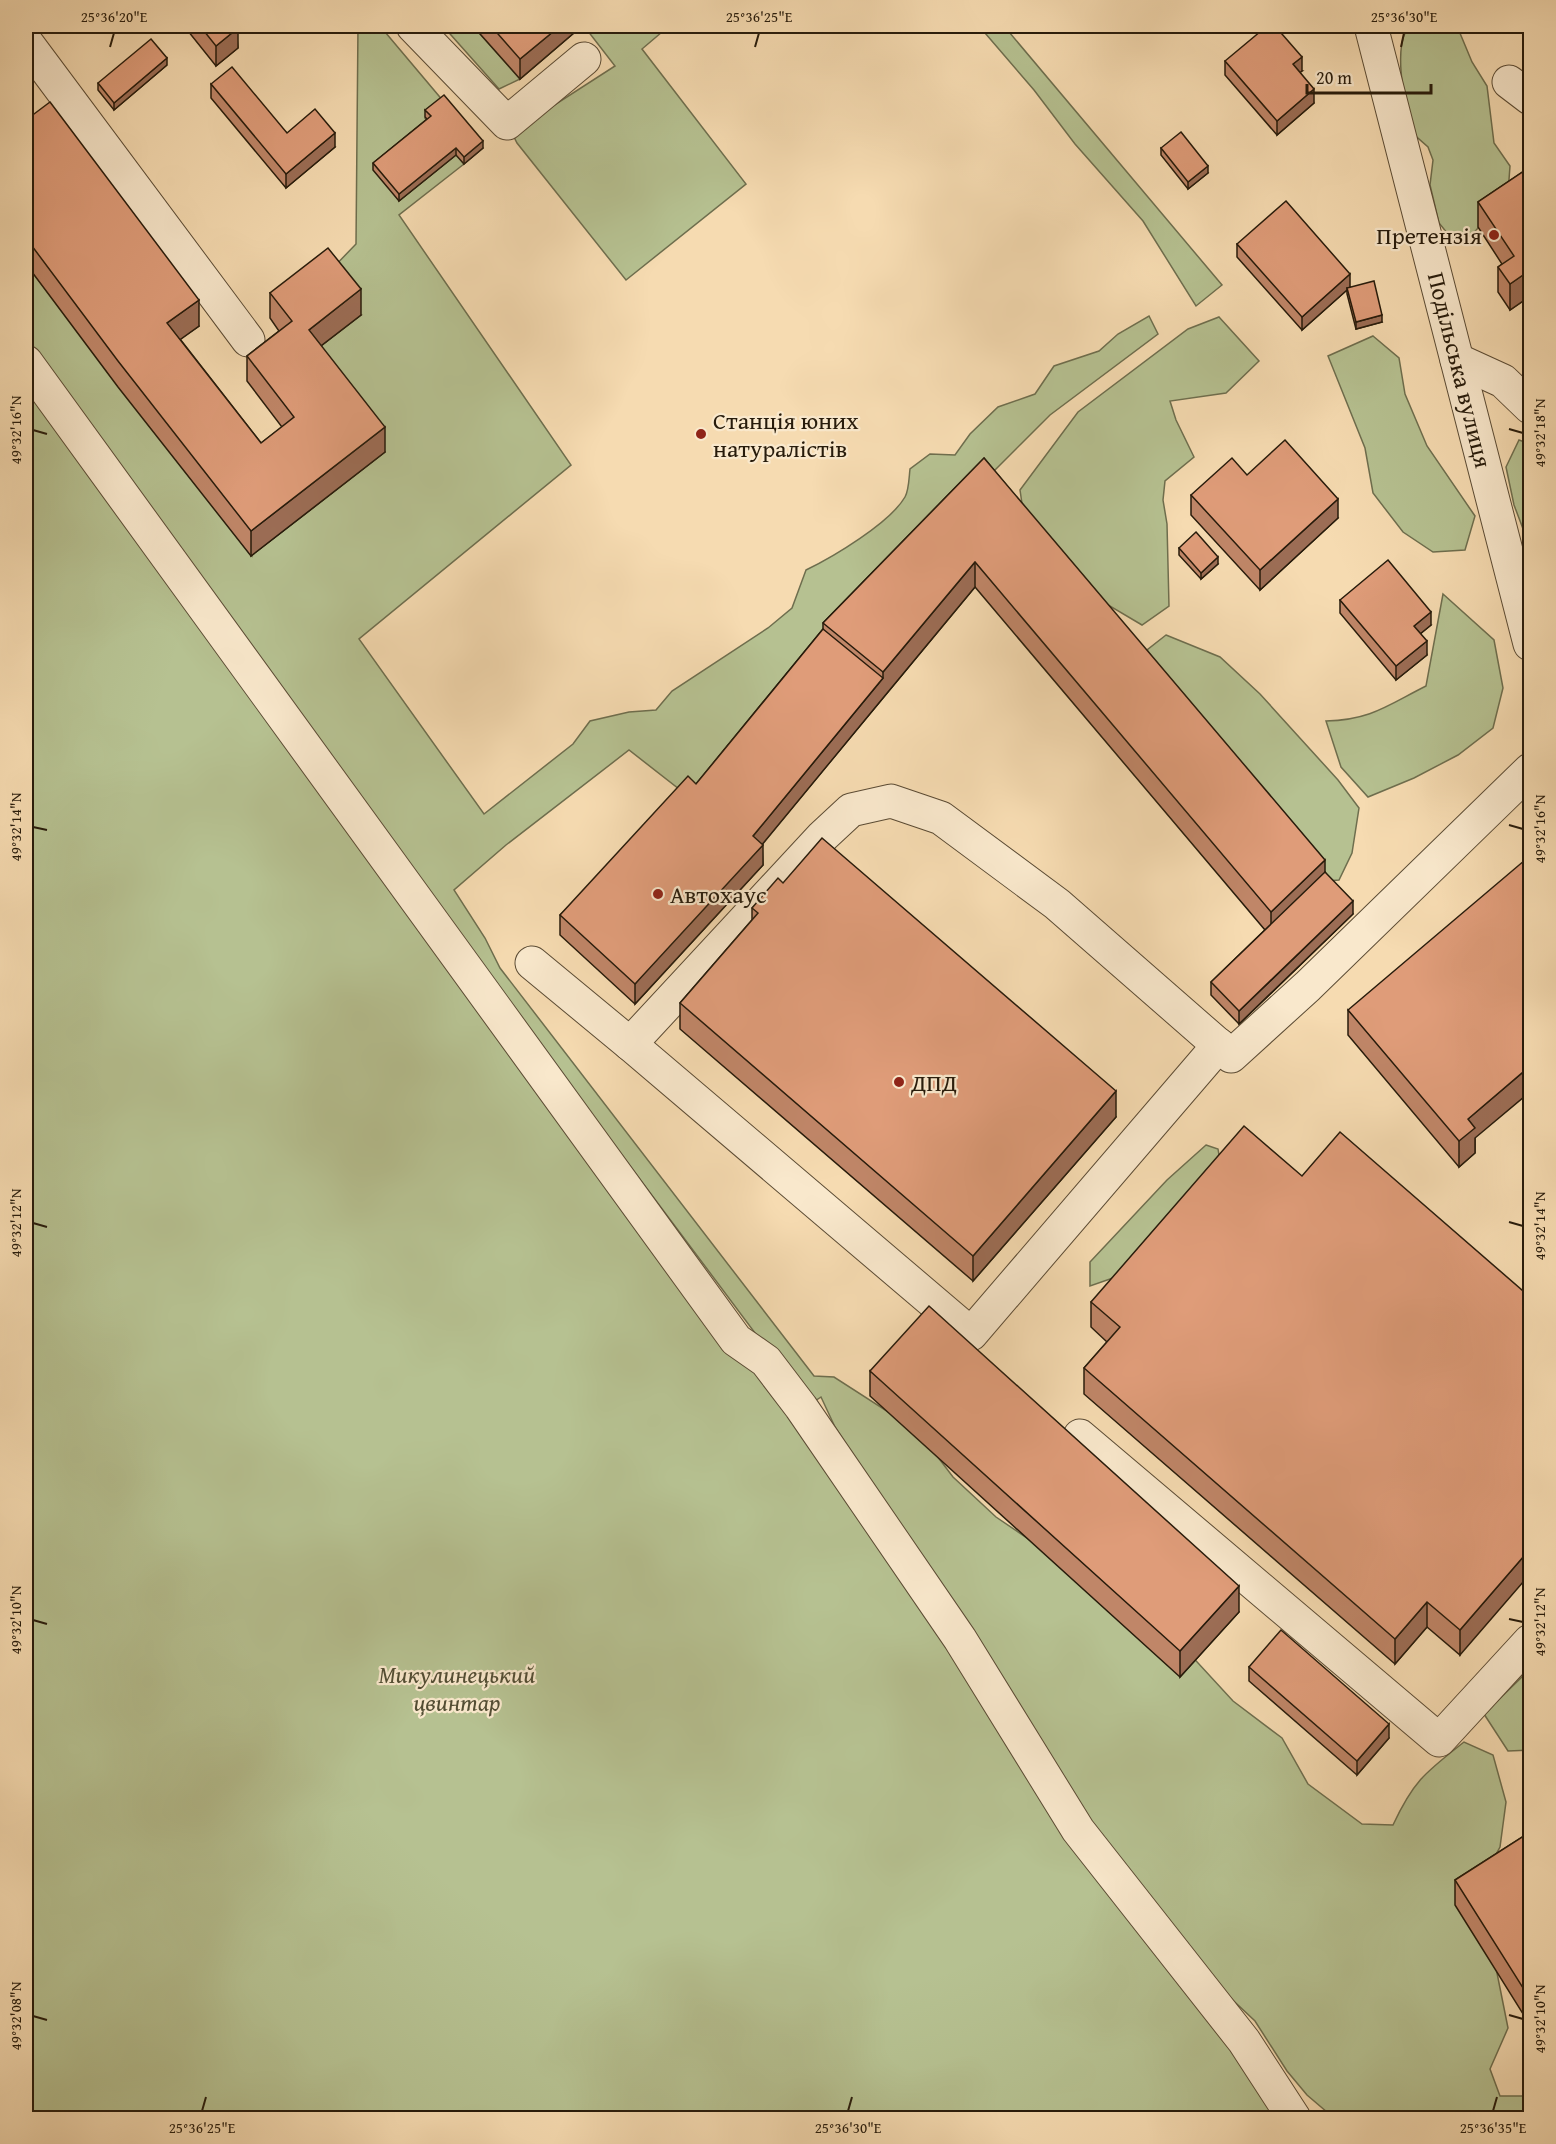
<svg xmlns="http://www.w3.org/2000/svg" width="1556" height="2144" font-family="'Gentium Book Plus',serif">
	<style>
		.green { fill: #b6c191; stroke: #6e6e4e; stroke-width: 1.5 }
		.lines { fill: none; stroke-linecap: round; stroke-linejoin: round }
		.minor-casing { stroke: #5b4b34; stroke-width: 35 }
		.minor { stroke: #f9e8cc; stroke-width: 33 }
		.wall { fill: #c08668; stroke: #271b0b; stroke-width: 1.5 }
		.shaded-wall { fill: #9c6d55; stroke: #271b0b; stroke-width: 1.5 }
		.building { fill: #df9c79; stroke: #271b0b; stroke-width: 1.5 }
		.ticks { fill: none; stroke: #271b0b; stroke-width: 2 }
		.poi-dot { fill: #8f2418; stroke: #f9e8cc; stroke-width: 2 }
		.labels { text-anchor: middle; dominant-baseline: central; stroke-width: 4.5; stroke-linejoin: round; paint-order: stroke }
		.poi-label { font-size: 24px; fill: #271b0b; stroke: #f9e8cc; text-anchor: start }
		.street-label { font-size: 24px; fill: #271b0b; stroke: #f9e8cc }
		.park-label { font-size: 24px; font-style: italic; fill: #524d33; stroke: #f9e8cc }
		.neatline { fill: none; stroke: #271b0b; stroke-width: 2 }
		.ticks-label { font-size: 15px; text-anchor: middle; fill: #271b0b }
	</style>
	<rect width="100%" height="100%" fill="#f6dbb1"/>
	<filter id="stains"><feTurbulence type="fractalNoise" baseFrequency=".00333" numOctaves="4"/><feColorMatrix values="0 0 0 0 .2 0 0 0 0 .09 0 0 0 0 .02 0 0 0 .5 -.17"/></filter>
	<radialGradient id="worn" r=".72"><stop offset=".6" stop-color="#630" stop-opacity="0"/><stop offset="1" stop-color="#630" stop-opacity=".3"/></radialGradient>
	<g class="green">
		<path d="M 358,26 L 380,26 L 444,102 L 425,118 L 464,164 L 399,215 L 571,465 L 359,639 L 484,814 L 573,744 L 590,721 L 629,712 L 656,710 L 672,691 L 768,628 L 792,608 L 806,570 C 833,557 890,523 905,497 C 909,490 909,477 910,469 L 930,454 L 955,455 L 970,434 L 998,407 L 1035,394 L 1054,366 L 1099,351 L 1118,334 L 1149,316 L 1158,334 L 1050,415 L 983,482 L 688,796 L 629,750 L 506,845 L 454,890 L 485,938 L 500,968 L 814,1376 L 834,1377 L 918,1431 L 953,1477 L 996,1517 L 1176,1639 L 1233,1701 L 1282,1738 L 1308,1784 L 1362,1824 L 1393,1825 C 1414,1780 1426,1772 1464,1742 L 1493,1755 L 1506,1802 L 1500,1847 L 1476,1891 L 1496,1968 L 1508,2028 L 1490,2069 L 1500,2096 L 1530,2096 L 1530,2118 L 1334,2118 L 1307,2095 L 1287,2071 L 1255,2021 L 1159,1931 L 835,1427 L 821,1397 L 809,1405 L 436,907 L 26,338 L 26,264 L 252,556 L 309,355 L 328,273 L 356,244 Z"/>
		<path d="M 443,26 L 473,26 L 520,79 L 499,89 Z"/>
		<path d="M 584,26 L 669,26 L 642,49 L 746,184 L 626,280 L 517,143 L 507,123 L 522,126 L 615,66 Z"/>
		<path d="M 979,26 L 1004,26 L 1222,285 L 1196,306 L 1143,221 L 1075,144 L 1034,90 Z"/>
		<path d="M 1410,26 L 1457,26 L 1472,62 L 1487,86 L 1494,143 L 1510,166 L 1508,193 L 1472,235 L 1456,244 L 1439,223 L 1430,185 L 1433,160 L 1428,147 L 1410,131 C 1406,105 1391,44 1410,26 Z"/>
		<path d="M 1219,317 L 1259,361 L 1226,393 L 1170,401 L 1176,420 L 1194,457 L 1165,481 L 1163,500 L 1167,524 L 1169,606 L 1142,625 L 1108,605 L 1025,524 L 1020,490 L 1078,412 L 1188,329 Z"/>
		<path d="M 1373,336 L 1399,358 L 1405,394 L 1427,446 L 1475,516 L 1465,550 L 1433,552 L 1403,532 L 1373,493 L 1365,448 L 1328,356 Z"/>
		<path d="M 26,387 L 754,1360 L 1293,2118 L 26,2118 Z"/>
		<path d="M 1519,440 L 1530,444 L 1530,543 L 1528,542 L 1514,505 L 1506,467 Z"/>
		<path d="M 1443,594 L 1494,640 L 1503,688 L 1493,728 L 1458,755 L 1414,778 L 1368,797 L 1341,767 L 1326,721 C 1371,720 1388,705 1426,686 Z"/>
		<path d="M 1166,635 L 1220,657 L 1260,694 L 1338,780 L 1359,808 L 1352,853 L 1339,880 L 1302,883 L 1147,650 Z"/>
		<path d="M 1206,1145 L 1218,1149 L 1220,1161 L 1133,1271 L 1090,1286 L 1090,1262 L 1167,1180 Z"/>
		<path d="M 1530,1669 L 1530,1750 L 1508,1751 L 1484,1714 Z"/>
	</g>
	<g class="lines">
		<g class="minor-casing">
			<g id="minor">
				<path d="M 413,26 L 507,123 L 584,59"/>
				<path d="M 1371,26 L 1530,644"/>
				<path d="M 26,42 L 248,340"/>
				<path d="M 1509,82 L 1530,98"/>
				<path d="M 1457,360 L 1503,381 L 1530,407"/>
				<path d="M 26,362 L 736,1340 L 766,1361 L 801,1407 L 960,1639 L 1078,1830 L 1244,2041 L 1294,2118"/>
				<path d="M 532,963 L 630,1044 L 823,836 L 851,810 L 891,801 L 941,818 L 1057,904 L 1231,1056 L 1308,986 L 1530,770"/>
				<path d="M 630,1044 L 971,1334 L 1219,1045"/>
				<path d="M 1080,1436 L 1439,1740 L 1530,1641"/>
			</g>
		</g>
		<use href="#minor" class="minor"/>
	</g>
	<g class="wall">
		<path d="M 184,26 L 236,26 L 238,48 L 216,66 Z"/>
		<path d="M 473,26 L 582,26 L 520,79 Z"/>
		<path d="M 1225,61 L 1302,71 L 1300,72 L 1314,103 L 1277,135 L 1225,75 Z"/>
		<path d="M 167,65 L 114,110 L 98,90 L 98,83 Z"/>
		<path d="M 211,84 L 287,133 L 335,147 L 286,188 L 211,98 Z"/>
		<path d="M 425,110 L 483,148 L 464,164 L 456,155 L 399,201 L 373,170 L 373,163 L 427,119 L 425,117 Z"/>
		<path d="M 26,120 L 199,326 L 180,339 L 261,443 L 282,427 L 247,381 L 247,356 L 279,331 L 270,318 L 270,293 L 361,315 L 321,346 L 385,452 L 251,556 L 118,387 L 26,264 Z"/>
		<path d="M 1161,148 L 1208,173 L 1188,189 L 1161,155 Z"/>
		<path d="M 1530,167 L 1530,312 L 1523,301 L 1510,310 L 1498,292 L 1498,267 L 1502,264 L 1478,227 L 1478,202 Z"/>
		<path d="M 1237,244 L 1350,287 L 1382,322 L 1356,329 L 1347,294 L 1347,290 L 1302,330 L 1237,257 Z"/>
		<path d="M 984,458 L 1325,872 L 1353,914 L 1239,1024 L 1211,995 L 1211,982 L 1265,930 L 975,587 L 883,698 L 762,844 L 763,865 L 635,1004 L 560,935 L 560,915 L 696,784 L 823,629 L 823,623 Z"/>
		<path d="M 1247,475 L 1338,518 L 1260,590 L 1191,515 L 1191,495 Z"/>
		<path d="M 1179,548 L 1218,564 L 1201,579 L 1179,555 Z"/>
		<path d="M 1340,600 L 1431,625 L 1420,634 L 1427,655 L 1396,680 L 1340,613 Z"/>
		<path d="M 783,883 L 1116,1117 L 973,1281 L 680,1029 L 680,1003 L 752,920 L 752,908 Z"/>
		<path d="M 1348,1010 L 1475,1138 L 1475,1153 L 1459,1167 L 1348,1035 Z"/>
		<path d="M 1302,1176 L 1530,1297 L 1460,1655 L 1427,1627 L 1395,1664 L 1084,1394 L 1084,1368 L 1107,1342 L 1091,1327 L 1091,1302 Z"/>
		<path d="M 870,1371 L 1239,1612 L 1180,1677 L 870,1396 Z"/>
		<path d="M 1249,1667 L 1389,1738 L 1357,1775 L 1249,1681 Z"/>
		<path d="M 1530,1832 L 1530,2025 L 1455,1905 L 1455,1880 Z"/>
	</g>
	<g class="shaded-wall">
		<path d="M 560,26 L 582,26 L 520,79 L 520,59 Z"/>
		<path d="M 238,28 L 238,48 L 216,66 L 216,46 Z"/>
		<path d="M 1302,57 L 1302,71 L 1293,78 L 1293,64 Z"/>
		<path d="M 167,58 L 167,65 L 114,110 L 114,103 Z"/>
		<path d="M 1314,89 L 1314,103 L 1277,135 L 1277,121 Z"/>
		<path d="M 335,133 L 335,147 L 286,188 L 286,174 Z"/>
		<path d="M 483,141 L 483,148 L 464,164 L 464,157 Z"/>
		<path d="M 456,148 L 456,155 L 399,201 L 399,194 Z"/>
		<path d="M 1208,166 L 1208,173 L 1188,189 L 1188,182 Z"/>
		<path d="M 1350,274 L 1350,288 L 1347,288 L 1347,290 L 1302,330 L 1302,317 Z"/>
		<path d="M 1523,275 L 1523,301 L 1510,310 L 1510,284 Z"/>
		<path d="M 361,289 L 361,315 L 309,355 L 309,330 Z"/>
		<path d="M 199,300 L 199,326 L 167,349 L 167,323 Z"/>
		<path d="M 1382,315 L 1382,322 L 1356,329 L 1356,322 Z"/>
		<path d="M 385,427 L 385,452 L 251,556 L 251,531 Z"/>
		<path d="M 1338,499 L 1338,518 L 1260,590 L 1260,570 Z"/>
		<path d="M 1218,557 L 1218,564 L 1201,579 L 1201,573 Z"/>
		<path d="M 975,562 L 975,587 L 883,698 L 756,852 L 763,845 L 763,865 L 635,1004 L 635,984 L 753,836 L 883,678 L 883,672 Z"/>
		<path d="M 1431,612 L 1431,625 L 1414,639 L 1414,626 Z"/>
		<path d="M 1427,641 L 1427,655 L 1396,680 L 1396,666 Z"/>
		<path d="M 1325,860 L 1325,885 L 1271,937 L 1271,912 Z"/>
		<path d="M 1353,901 L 1353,914 L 1239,1024 L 1239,1011 Z"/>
		<path d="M 1530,1066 L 1530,1092 L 1475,1138 L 1475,1153 L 1459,1167 L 1459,1141 L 1468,1119 Z"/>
		<path d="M 1116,1091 L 1116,1117 L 973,1281 L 973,1256 Z"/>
		<path d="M 1530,1549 L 1530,1574 L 1460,1655 L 1460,1630 Z"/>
		<path d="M 1239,1586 L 1239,1612 L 1180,1677 L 1180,1651 Z"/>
		<path d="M 1427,1602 L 1427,1627 L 1395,1664 L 1395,1639 Z"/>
		<path d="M 1389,1724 L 1389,1738 L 1357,1775 L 1357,1761 Z"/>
	</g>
	<g class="building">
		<path d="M 200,26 L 236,26 L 238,28 L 216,46 Z"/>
		<path d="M 491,26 L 560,26 L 520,59 Z"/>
		<path d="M 1267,26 L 1275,26 L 1302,57 L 1293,64 L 1314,89 L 1277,121 L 1225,61 Z"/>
		<path d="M 151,39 L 167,58 L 114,103 L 98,83 Z"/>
		<path d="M 232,67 L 287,133 L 315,109 L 335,133 L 286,174 L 211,84 Z"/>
		<path d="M 444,95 L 483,141 L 464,157 L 456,148 L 399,194 L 373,163 L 431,116 L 425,110 Z"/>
		<path d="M 50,102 L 199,300 L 167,323 L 261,443 L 294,417 L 247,356 L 292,321 L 270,293 L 328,248 L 361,289 L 309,330 L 385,427 L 251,531 L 118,361 L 26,238 L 26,120 Z"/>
		<path d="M 1181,132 L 1208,166 L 1188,182 L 1161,148 Z"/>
		<path d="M 1530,167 L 1530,287 L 1523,275 L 1510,284 L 1498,267 L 1514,256 L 1478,202 Z"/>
		<path d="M 1286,201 L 1350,274 L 1302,317 L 1237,244 Z"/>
		<path d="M 1374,281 L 1382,315 L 1356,322 L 1347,288 Z"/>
		<path d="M 1285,440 L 1338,499 L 1260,570 L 1191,495 L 1232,458 L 1247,475 Z"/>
		<path d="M 984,458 L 1325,860 L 1271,912 L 975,562 L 883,672 L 823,623 Z"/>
		<path d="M 1196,532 L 1218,557 L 1201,573 L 1179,548 Z"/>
		<path d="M 1388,560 L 1431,612 L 1414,626 L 1427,641 L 1396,666 L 1340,600 Z"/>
		<path d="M 823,629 L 883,678 L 753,836 L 763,845 L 635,984 L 560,915 L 688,776 L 696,784 Z"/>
		<path d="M 822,838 L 1116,1091 L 973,1256 L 680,1003 L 758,913 L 752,908 L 778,878 L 783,883 Z"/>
		<path d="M 1525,860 L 1530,867 L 1530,1066 L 1468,1119 L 1475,1128 L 1459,1141 L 1348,1010 Z"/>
		<path d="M 1325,872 L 1353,901 L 1239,1011 L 1211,982 Z"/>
		<path d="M 1244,1126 L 1302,1176 L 1340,1132 L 1530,1297 L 1530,1549 L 1460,1630 L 1427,1602 L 1395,1639 L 1084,1368 L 1120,1327 L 1091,1302 Z"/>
		<path d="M 929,1306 L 1239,1586 L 1180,1651 L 870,1371 Z"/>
		<path d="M 1281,1630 L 1389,1724 L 1357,1761 L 1249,1667 Z"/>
		<path d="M 1530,1832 L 1530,1999 L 1455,1880 Z"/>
	</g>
	<path class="ticks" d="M 110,47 L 114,33M 755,47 L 759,33M 1401,47 L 1404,33M 1509,429 L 1523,433M 33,430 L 47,434M 1509,825 L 1523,829M 33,827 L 47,830M 1509,1222 L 1523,1226M 33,1223 L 47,1227M 1509,1619 L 1523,1622M 33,1620 L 47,1624M 1509,2015 L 1523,2019M 33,2016 L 47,2020M 202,2111 L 206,2097M 848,2111 L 852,2097M 1493,2111 L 1497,2097"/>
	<g class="poi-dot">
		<circle cx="1494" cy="235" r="6"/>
		<circle cx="701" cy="434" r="6"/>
		<circle cx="658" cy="894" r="6"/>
		<circle cx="899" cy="1082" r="6"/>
	</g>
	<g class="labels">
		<g class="poi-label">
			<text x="1482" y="235" text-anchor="end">Претензія</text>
			<text x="713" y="420">Станція юних<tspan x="713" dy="28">натуралістів</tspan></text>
			<text x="670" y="894">Автохаус</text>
			<text x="911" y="1082">ДПД</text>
		</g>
		<g class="street-label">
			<text transform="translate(1460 370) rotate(76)">Подільська вулиця</text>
		</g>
		<g class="park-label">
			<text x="457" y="1674">Микулинецький<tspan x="457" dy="28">цвинтар</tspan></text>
		</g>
	</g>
	<rect width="1556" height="2144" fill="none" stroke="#f6dbb1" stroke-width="66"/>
	<path d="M1307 84v9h124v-9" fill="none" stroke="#271b0b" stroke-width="3"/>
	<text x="1316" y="84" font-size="18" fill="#271b0b" stroke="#f9e8cc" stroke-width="4.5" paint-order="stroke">20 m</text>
	<rect x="33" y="33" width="1490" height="2078" class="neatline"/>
	<g class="ticks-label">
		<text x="114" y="22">25°36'20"E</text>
		<text x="759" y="22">25°36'25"E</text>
		<text x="1404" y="22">25°36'30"E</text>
		<text transform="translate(16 430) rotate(-90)" y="5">49°32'16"N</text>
		<text transform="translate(1540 433) rotate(-90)" y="5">49°32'18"N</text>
		<text transform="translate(16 827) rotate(-90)" y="5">49°32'14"N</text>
		<text transform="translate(1540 829) rotate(-90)" y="5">49°32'16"N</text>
		<text transform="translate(16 1223) rotate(-90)" y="5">49°32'12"N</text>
		<text transform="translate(1540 1226) rotate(-90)" y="5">49°32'14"N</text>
		<text transform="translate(16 1620) rotate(-90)" y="5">49°32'10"N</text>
		<text transform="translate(1540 1622) rotate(-90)" y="5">49°32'12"N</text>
		<text transform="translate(16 2016) rotate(-90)" y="5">49°32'08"N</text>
		<text transform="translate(1540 2019) rotate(-90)" y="5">49°32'10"N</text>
		<text x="202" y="2133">25°36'25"E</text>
		<text x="848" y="2133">25°36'30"E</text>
		<text x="1493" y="2133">25°36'35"E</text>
	</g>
	<rect width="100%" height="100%" filter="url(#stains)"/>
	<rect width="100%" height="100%" fill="url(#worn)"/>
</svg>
